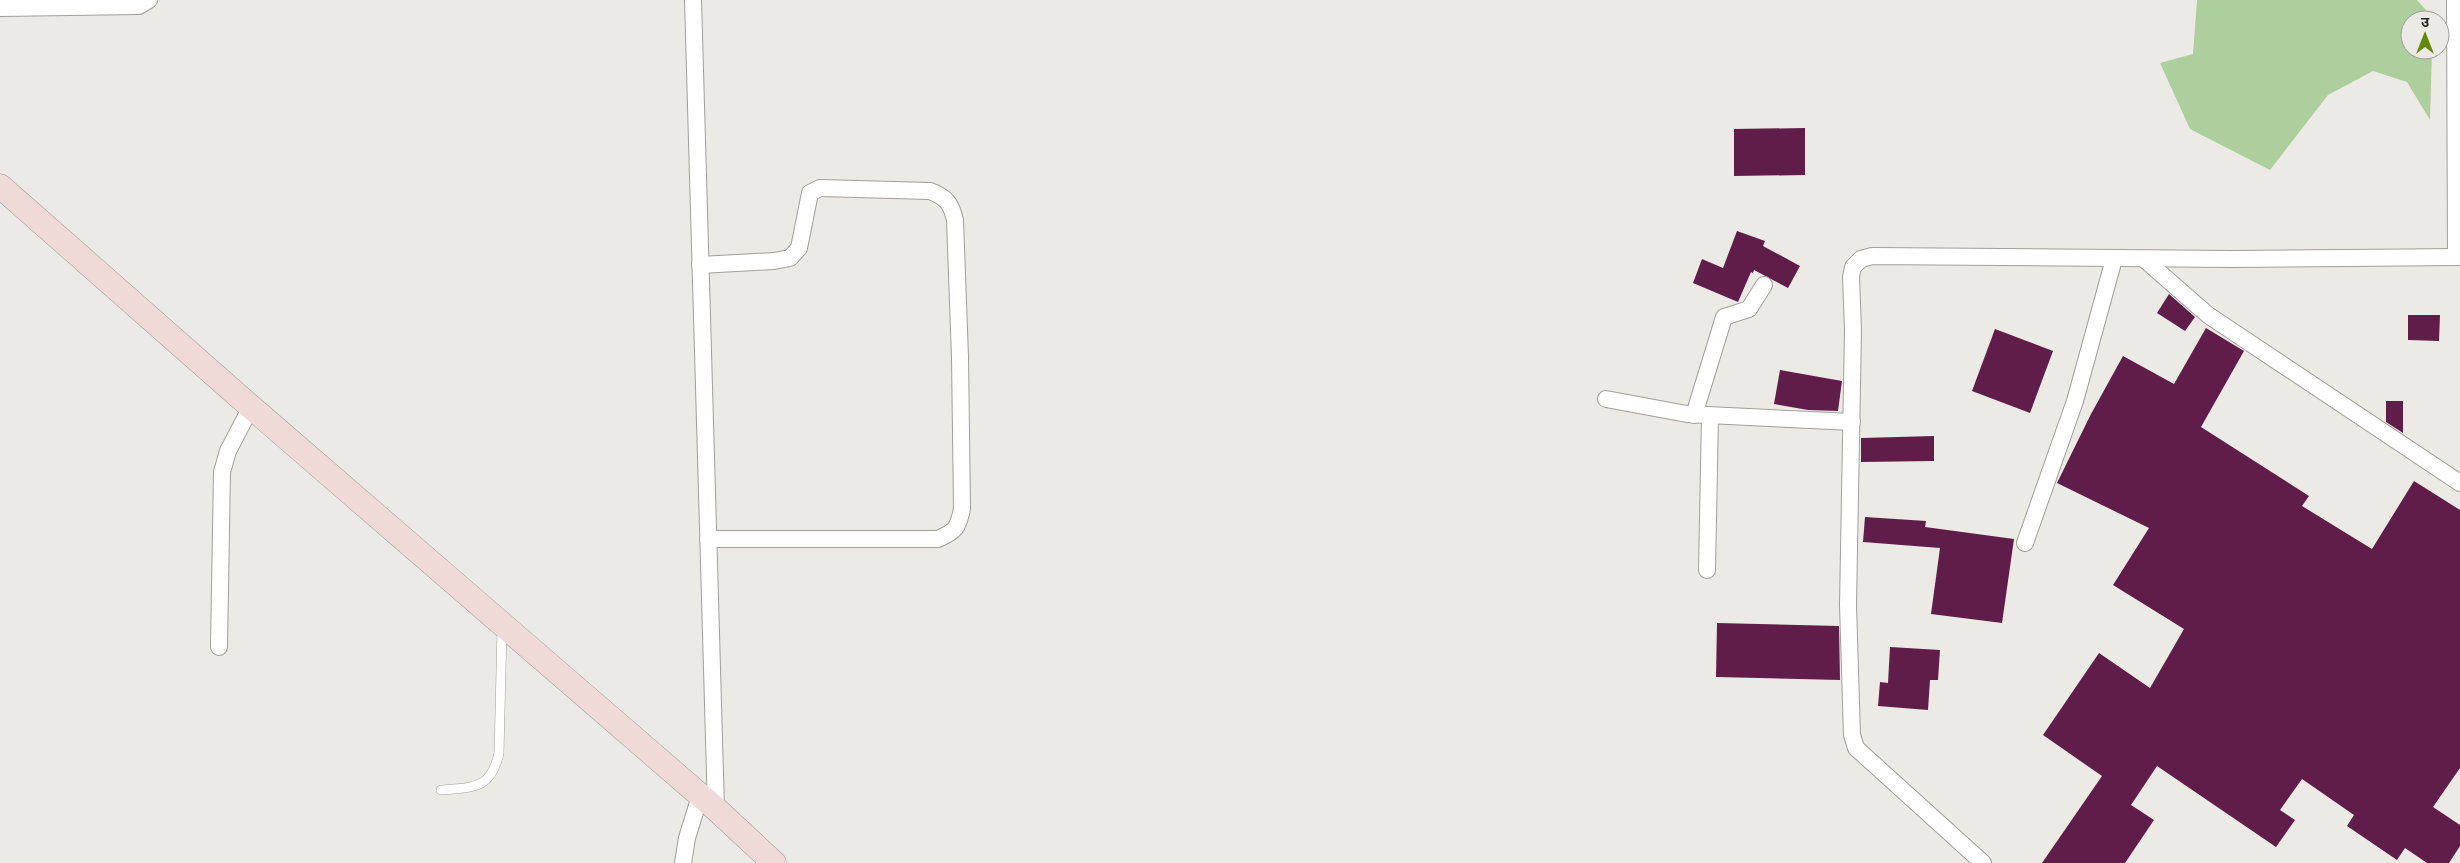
<svg xmlns="http://www.w3.org/2000/svg" width="2460" height="863" font-family="Jost,'Noto Sans Devanagari',sans-serif">
	<style>
		.green { fill: #adcf9d }
		.building { fill: #611d4a }
		.lines { fill: none; stroke-linecap: round; stroke-linejoin: round }
		.lane-casing { stroke: #a19f9b; stroke-width: 10 }
		.street-casing { stroke: #a19f9b; stroke-width: 18 }
		.secondary-casing { stroke: #a19f9b; stroke-width: 25 }
		.lane { stroke: #fff; stroke-width: 9 }
		.street { stroke: #fff; stroke-width: 16 }
		.secondary { stroke: #f0dad7; stroke-width: 24 }
	</style>
	<rect width="100%" height="100%" fill="#eceae5"/>
	<path class="green" d="M 2197,0 L 2417,0 L 2433,18 L 2410,20 L 2410,50 L 2432,50 L 2430,120 L 2407,82 L 2373,71 L 2328,95 L 2270,170 L 2190,129 L 2160,63 L 2193,54 Z"/>
	<g class="building">
		<path d="M 1805,128 L 1805,175 L 1734,176 L 1734,129 Z"/>
		<path d="M 1737,231 L 1765,241 L 1763,246 L 1800,266 L 1788,288 L 1754,270 L 1753,273 L 1751,272 L 1738,302 L 1693,283 L 1702,259 L 1723,268 Z"/>
		<path d="M 2169,294 L 2195,317 L 2185,331 L 2157,313 Z"/>
		<path d="M 2408,315 L 2440,315 L 2439,341 L 2408,340 Z"/>
		<path d="M 2206,328 L 2244,351 L 2201,427 L 2309,496 L 2302,506 L 2372,549 L 2414,481 L 2460,510 L 2460,768 L 2433,807 L 2460,825 L 2460,846 L 2449,863 L 2427,863 L 2405,848 L 2397,860 L 2347,826 L 2354,815 L 2302,779 L 2280,810 L 2295,820 L 2276,847 L 2157,766 L 2131,805 L 2154,820 L 2125,863 L 2042,863 L 2102,776 L 2043,735 L 2099,653 L 2150,688 L 2184,629 L 2113,585 L 2149,528 L 2057,483 L 2091,414 L 2123,356 L 2174,384 Z"/>
		<path d="M 1995,329 L 2053,351 L 2030,413 L 1972,391 Z"/>
		<path d="M 1780,370 L 1842,381 L 1838,411 L 1808,410 L 1774,404 Z"/>
		<path d="M 2386,401 L 2403,401 L 2403,433 L 2386,422 Z"/>
		<path d="M 1934,436 L 1934,461 L 1861,462 L 1861,438 Z"/>
		<path d="M 1865,517 L 1926,521 L 1925,527 L 2014,539 L 2002,623 L 1931,614 L 1940,548 L 1863,542 Z"/>
		<path d="M 1717,623 L 1839,626 L 1840,680 L 1716,677 Z"/>
		<path d="M 1890,647 L 1940,650 L 1938,680 L 1930,680 L 1928,710 L 1878,706 L 1880,682 L 1888,683 Z"/>
	</g>
	<g class="lines">
		<g class="lane-casing">
			<path id="lane" d="M 441,790 C 473,787 491,790 499,753 L 502,629"/>
		</g>
		<g class="street-casing">
			<g id="street">
				<path d="M 693,0 L 716,809"/>
				<path d="M 2455,0 L 2456,257"/>
				<path d="M 0,8 L 139,6 L 149,0"/>
				<path d="M 2144,259 L 2208,315 L 2460,483"/>
				<path d="M 700,265 L 774,261 L 790,258 L 799,248 L 810,193 L 820,188 L 930,191 C 946,197 951,203 955,220 L 960,357 L 962,509 C 958,528 956,531 938,539 L 708,539"/>
				<path d="M 1606,399 L 1687,414 L 1852,422"/>
				<path d="M 1694,415 L 1724,317 L 1749,309 L 1764,285"/>
				<path d="M 2025,543 L 2075,401 L 2114,259"/>
				<path d="M 1707,570 L 1710,416"/>
				<path d="M 219,647 L 222,472 L 228,451 L 251,407"/>
				<path d="M 683,863 L 687,838 L 700,796"/>
				<path d="M 1983,863 L 1856,748 L 1852,735 L 1848,605 L 1853,330 L 1851,277 L 1853,267 L 1861,259 L 1872,256 L 2232,259 L 2460,257"/>
			</g>
		</g>
		<g class="secondary-casing">
			<path id="secondary" d="M 0,186 L 251,407 L 716,809 L 774,863"/>
		</g>
		<use href="#lane" class="lane"/>
		<use href="#street" class="street"/>
		<use href="#secondary" class="secondary"/>
	</g>
	<g transform="translate(2425 35)"><circle r="24" fill="#eceae5" stroke="#9e9c98"/>
	<path d="M0-4L9 19L0 12L-9 19Z" fill="#658808"/>
	<text y="-8" font-size="14" font-weight="bold" text-anchor="middle" fill="#282725">उ</text>
	</g>
</svg>
